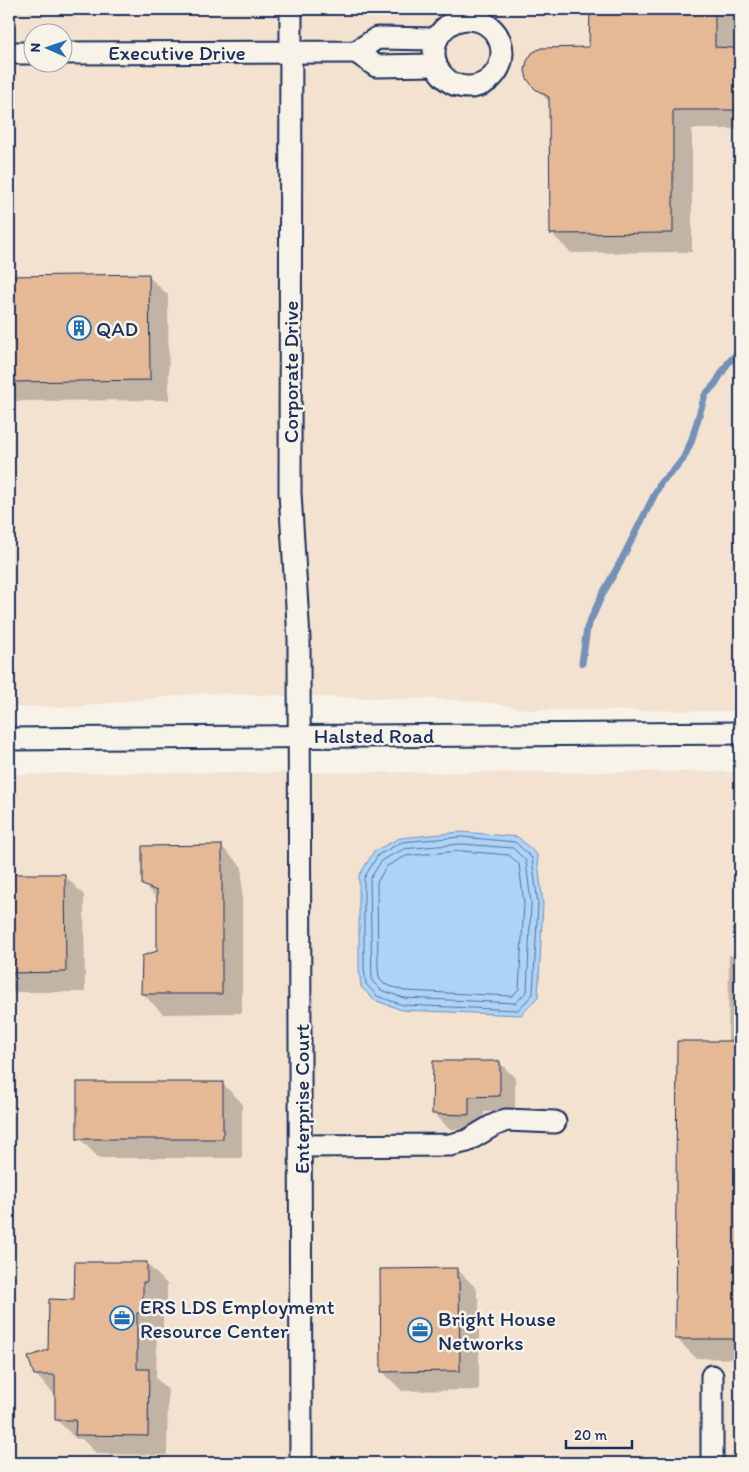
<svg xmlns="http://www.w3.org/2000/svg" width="749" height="1472" font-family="Itim,sans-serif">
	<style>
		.built { fill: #f2e2cf; fill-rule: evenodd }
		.water { fill: #add3f6; stroke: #7391b9 }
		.shadow { fill: #0003 }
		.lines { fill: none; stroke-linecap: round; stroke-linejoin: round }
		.shore { stroke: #55719b; stroke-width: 1 }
		.stream { stroke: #7391b9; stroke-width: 7 }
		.building { fill: #e6b996; stroke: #1b2f5e }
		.minor-casing { stroke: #1b2f5e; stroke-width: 25 }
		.minor { stroke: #f7f3e8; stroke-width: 21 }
		.labels { text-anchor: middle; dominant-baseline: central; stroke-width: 5; stroke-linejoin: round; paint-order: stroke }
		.street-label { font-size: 21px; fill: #1b2f5e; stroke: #f7f3e8 }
		.poi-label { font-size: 21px; fill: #1b2f5e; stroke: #f7f3e8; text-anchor: start }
	</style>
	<rect width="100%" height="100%" fill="#f7f3e8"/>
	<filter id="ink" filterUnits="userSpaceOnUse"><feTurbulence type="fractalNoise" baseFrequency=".02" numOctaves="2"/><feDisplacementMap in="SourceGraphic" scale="10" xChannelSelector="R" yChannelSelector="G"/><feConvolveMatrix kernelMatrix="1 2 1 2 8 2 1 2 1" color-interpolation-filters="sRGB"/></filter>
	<g filter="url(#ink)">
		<g class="built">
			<path d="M 9,9 L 740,9 L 740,711 L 531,710 L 484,702 L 434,699 L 360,698 L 204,693 L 72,707 L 9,707 ZM 32,32 L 62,32 L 62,62 L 32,62 Z"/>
			<path d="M 740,772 L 740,1463 L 9,1463 L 9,775 L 71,773 Z"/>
		</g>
		<path class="water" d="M 462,832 L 518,837 L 537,855 L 543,904 L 538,997 L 521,1015 L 402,1010 L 374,1000 L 361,987 L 359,969 L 359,876 L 374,851 L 400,838 Z"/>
		<g class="shadow">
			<path d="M 591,9 L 735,9 L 735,50 L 740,53 L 740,129 L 692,129 L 692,252 L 571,253 L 551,233 L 550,103 L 531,83 L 591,49 Z"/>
			<path d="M 148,276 L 168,295 L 169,400 L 9,401 L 9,277 Z"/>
			<path d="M 222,847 L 242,867 L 242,1013 L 163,1014 L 143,994 L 158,952 L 158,899 L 144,885 Z"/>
			<path d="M 9,875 L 64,875 L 84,895 L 85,992 L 9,992 Z"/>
			<path d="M 729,955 L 740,956 L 740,1359 L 696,1358 L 676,1338 L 728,1042 Z"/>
			<path d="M 499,1062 L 515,1078 L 515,1111 L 484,1112 L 484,1130 L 449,1129 L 434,1113 Z"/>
			<path d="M 222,1083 L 242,1103 L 242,1158 L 99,1158 L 79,1138 Z"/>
			<path d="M 147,1264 L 167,1284 L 167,1301 L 163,1301 L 163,1332 L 157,1332 L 156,1378 L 168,1390 L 167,1455 L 97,1454 L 82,1439 L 76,1439 L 56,1419 L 55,1395 L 35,1374 L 76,1301 Z"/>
			<path d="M 457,1269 L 477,1289 L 477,1298 L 479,1299 L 479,1390 L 402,1391 L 382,1371 Z"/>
			<path d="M 445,1461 L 517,1461 L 519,1463 L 445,1463 Z"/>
		</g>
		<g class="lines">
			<g class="shore">
				<path d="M 462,837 L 515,842 L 532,858 L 538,904 L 533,994 L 518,1010 L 403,1005 L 377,996 L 366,984 L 364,969 L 364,878 L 378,855 L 402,842 Z"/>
				<path d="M 462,844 L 513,848 L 526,861 L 531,904 L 527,991 L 516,1003 L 404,998 L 381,990 L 372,981 L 370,879 L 382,860 L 404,849 Z"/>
				<path d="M 462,851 L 509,855 L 519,864 L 524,904 L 519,989 L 512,996 L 405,991 L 384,984 L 379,978 L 378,968 L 377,882 L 387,866 L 406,856 Z"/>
			</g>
			<path class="stream" d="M 582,663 L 587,628 L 602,595 L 621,561 L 661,482 L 675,469 L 683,459 L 691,442 L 705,395 L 715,384 L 728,363 L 740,350"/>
		</g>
		<g class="building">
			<path d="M 590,9 L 715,9 L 715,47 L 732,48 L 740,50 L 740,109 L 733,110 L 673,110 L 673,233 L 550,234 L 549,97 L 535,89 L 527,79 L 525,70 L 527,61 L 532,53 L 541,48 L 589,47 Z"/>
			<path d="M 149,274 L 150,380 L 9,382 L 9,276 Z"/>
			<path d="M 222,845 L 222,994 L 141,994 L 142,956 L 157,951 L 157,891 L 142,885 L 142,846 Z"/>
			<path d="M 9,874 L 65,874 L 66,972 L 9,973 Z"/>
			<path d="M 677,1041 L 740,1041 L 740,1339 L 675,1339 Z"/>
			<path d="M 433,1061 L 500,1061 L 500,1096 L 469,1097 L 469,1115 L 432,1114 Z"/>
			<rect x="77" y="1082" width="146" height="57"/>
			<path d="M 75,1262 L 147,1262 L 147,1282 L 143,1282 L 143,1313 L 137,1313 L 137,1369 L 149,1369 L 148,1436 L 75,1435 L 76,1420 L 55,1420 L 55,1375 L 34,1375 L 28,1357 L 48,1350 L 49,1299 L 74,1300 Z"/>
			<path d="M 457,1268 L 457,1278 L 459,1278 L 460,1371 L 381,1372 L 380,1269 Z"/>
		</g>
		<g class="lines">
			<g class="minor-casing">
				<g id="minor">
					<path d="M 291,9 L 290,493 L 299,639 L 301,1463"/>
					<circle cx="468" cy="53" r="34"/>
					<path d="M 356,52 L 376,66 L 436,65"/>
					<path d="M 9,53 L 32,53"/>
					<path d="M 62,53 L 356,52 L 377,38 L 437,39"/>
					<path d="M 9,739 L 740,733"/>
					<path d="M 301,1146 L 450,1145 L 467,1141 L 492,1126 L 506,1120 L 555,1122"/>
					<path d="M 712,1463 L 712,1376"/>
				</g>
			</g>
			<use href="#minor" class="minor"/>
		</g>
	</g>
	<defs>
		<g id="building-ring" transform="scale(1.25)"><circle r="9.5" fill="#f7f3e8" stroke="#1f6fb2" stroke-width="1.5"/><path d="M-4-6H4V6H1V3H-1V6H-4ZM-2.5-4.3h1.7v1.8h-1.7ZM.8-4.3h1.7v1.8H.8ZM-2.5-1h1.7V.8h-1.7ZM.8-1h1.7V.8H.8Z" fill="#1f6fb2"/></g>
		<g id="office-ring" transform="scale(1.25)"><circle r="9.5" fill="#f7f3e8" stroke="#1f6fb2" stroke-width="1.5"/><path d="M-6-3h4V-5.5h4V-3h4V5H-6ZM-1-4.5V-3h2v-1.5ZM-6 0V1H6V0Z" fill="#1f6fb2"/></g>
	</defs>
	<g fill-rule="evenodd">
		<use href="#building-ring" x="79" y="328"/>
		<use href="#office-ring" x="122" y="1318"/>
		<use href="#office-ring" x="420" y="1330"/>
	</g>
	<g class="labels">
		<g class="street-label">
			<text x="177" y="52">Executive Drive</text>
			<text transform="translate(290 372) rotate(-90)">Corporate Drive</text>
			<text x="374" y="735">Halsted Road</text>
			<text transform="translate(301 1099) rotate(-90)">Enterprise Court</text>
		</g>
		<g class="poi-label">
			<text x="96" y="328">QAD</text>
			<text x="140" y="1306">ERS LDS Employment<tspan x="140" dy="24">Resource Center</tspan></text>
			<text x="438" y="1318">Bright House<tspan x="438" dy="24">Networks</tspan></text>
		</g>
	</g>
	<rect width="749" height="1472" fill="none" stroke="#f7f3e8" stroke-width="30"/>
	<rect x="15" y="15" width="719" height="1442" fill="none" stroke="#1b2f5e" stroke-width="2" filter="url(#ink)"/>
	<g transform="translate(48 48) rotate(272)"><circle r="24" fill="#f7f3e8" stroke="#9fa5b1"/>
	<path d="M0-4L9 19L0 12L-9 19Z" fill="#1f6fb2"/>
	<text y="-8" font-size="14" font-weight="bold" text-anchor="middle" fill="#1b2f5e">N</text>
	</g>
	<path d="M566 1440v8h66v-8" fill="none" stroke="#1b2f5e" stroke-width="2.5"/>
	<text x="574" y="1440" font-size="15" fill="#1b2f5e" stroke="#f7f3e8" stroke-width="4" paint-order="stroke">20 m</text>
</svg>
